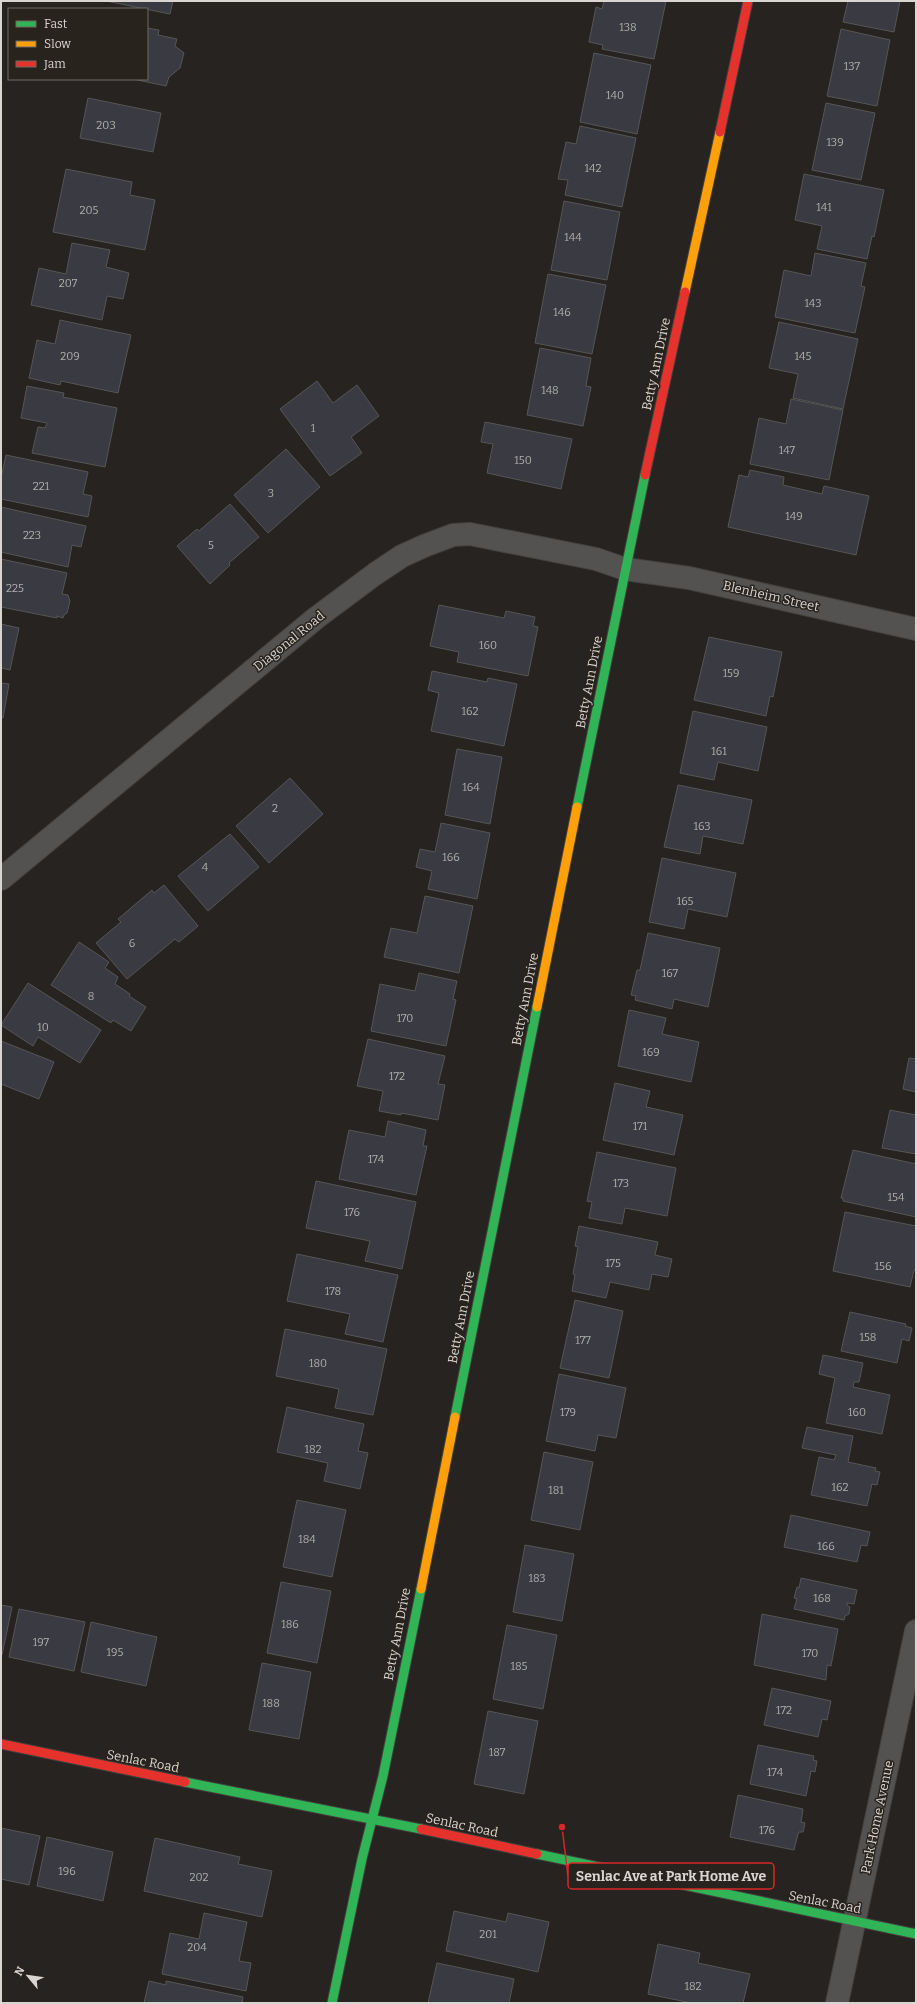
<svg xmlns="http://www.w3.org/2000/svg" width="917" height="2004" font-family="Bitter,serif">
	<style>
		.building { fill: #393a42; stroke: #575656 }
		.lines { fill: none; stroke-linecap: round; stroke-linejoin: round }
		.street-casing { stroke: #43403e; stroke-width: 24 }
		.fast-casing { stroke: #43403e; stroke-width: 11 }
		.slow-casing { stroke: #43403e; stroke-width: 11 }
		.jam-casing { stroke: #43403e; stroke-width: 11 }
		.street { stroke: #545250; stroke-width: 22 }
		.fast { stroke: #30b455; stroke-width: 9 }
		.slow { stroke: #ff9f0a; stroke-width: 9 }
		.jam { stroke: #e5322d; stroke-width: 9 }
		.labels { text-anchor: middle; dominant-baseline: central; stroke-width: 3; stroke-linejoin: round; paint-order: stroke }
		.number-label { font-size: 11px; fill: #b1aead }
		.street-label { font-size: 13px; fill: #d9d5d1; stroke: #29231d }
		.leader { fill: none; stroke: #d62828; stroke-width: 1.5 }
		.callout-dot { fill: #d62828; stroke: #29231d; stroke-width: 1.5 }
		.callout { fill: #29231d; stroke: #d62828; stroke-width: 1.5 }
		.callout-label { font-size: 14px; text-anchor: middle; font-weight: bold; fill: #d9d5d1 }
	</style>
	<rect width="100%" height="100%" fill="#262320"/>
	<g class="building">
		<path d="M 106,1 L 173,1 L 170,14 Z"/>
		<path d="M 604,1 L 666,1 L 654,59 L 602,49 L 603,45 L 589,42 L 596,7 L 602,9 Z"/>
		<path d="M 848,1 L 900,1 L 894,32 L 843,22 Z"/>
		<path d="M 147,28 L 159,30 L 158,35 L 177,39 L 175,46 L 184,53 L 180,68 L 169,77 L 166,86 L 133,79 L 147,79 Z"/>
		<path d="M 841,29 L 890,40 L 877,106 L 827,96 Z"/>
		<path d="M 594,53 L 651,65 L 637,134 L 580,122 Z"/>
		<path d="M 88,98 L 161,113 L 153,152 L 80,138 Z"/>
		<path d="M 826,103 L 875,113 L 861,180 L 812,170 Z"/>
		<path d="M 580,126 L 636,138 L 622,207 L 565,195 L 568,180 L 558,179 L 566,142 L 576,144 Z"/>
		<path d="M 66,169 L 132,182 L 130,195 L 155,200 L 145,250 L 53,232 Z"/>
		<path d="M 804,174 L 884,190 L 874,237 L 872,236 L 867,259 L 817,249 L 822,226 L 795,220 Z"/>
		<path d="M 564,201 L 620,212 L 607,280 L 551,270 Z"/>
		<path d="M 72,243 L 110,250 L 106,267 L 129,273 L 123,299 L 107,296 L 102,320 L 31,305 L 39,268 L 66,274 Z"/>
		<path d="M 815,253 L 866,263 L 861,286 L 865,287 L 855,333 L 775,317 L 784,270 L 811,276 Z"/>
		<path d="M 548,274 L 606,285 L 592,354 L 535,343 Z"/>
		<path d="M 60,320 L 131,335 L 118,393 L 61,381 L 60,385 L 29,378 L 37,340 L 55,344 Z"/>
		<path d="M 779,322 L 858,339 L 843,409 L 793,398 L 798,374 L 769,368 Z"/>
		<path d="M 540,348 L 591,358 L 586,386 L 591,387 L 583,426 L 527,415 Z"/>
		<path d="M 317,381 L 333,403 L 357,385 L 379,416 L 351,437 L 362,453 L 330,476 L 280,409 Z"/>
		<path d="M 27,386 L 64,393 L 63,397 L 117,408 L 105,467 L 32,453 L 38,427 L 45,428 L 47,423 L 21,418 Z"/>
		<path d="M 791,399 L 843,410 L 829,480 L 750,464 L 759,418 L 786,424 Z"/>
		<path d="M 485,422 L 572,439 L 561,489 L 487,473 L 493,444 L 481,442 Z"/>
		<path d="M 286,449 L 320,487 L 268,533 L 234,495 Z"/>
		<path d="M 6,455 L 88,472 L 83,494 L 92,496 L 88,517 L 1,499 L 1,478 Z"/>
		<path d="M 750,470 L 784,477 L 783,485 L 822,494 L 824,486 L 869,496 L 856,555 L 728,527 L 739,475 L 748,477 Z"/>
		<path d="M 230,504 L 259,537 L 229,563 L 230,565 L 210,584 L 177,546 L 197,529 L 199,531 Z"/>
		<path d="M 1,507 L 86,526 L 81,547 L 72,545 L 68,567 L 1,552 Z"/>
		<path d="M 1,559 L 67,573 L 62,594 L 68,595 L 70,601 L 67,613 L 64,615 L 63,618 L 57,616 L 57,618 L 1,607 Z"/>
		<path d="M 439,605 L 504,618 L 506,611 L 535,617 L 533,626 L 538,627 L 528,676 L 457,662 L 459,652 L 430,646 Z"/>
		<path d="M 1,624 L 19,628 L 10,670 L 1,668 Z"/>
		<path d="M 709,637 L 782,652 L 773,697 L 770,696 L 766,716 L 694,700 Z"/>
		<path d="M 432,671 L 487,682 L 488,678 L 517,684 L 504,746 L 431,731 L 439,693 L 428,690 Z"/>
		<path d="M 1,683 L 9,684 L 3,718 L 1,718 Z"/>
		<path d="M 693,711 L 767,727 L 758,771 L 718,762 L 714,780 L 680,773 Z"/>
		<path d="M 457,749 L 502,757 L 490,824 L 445,815 Z"/>
		<path d="M 290,778 L 323,814 L 269,863 L 236,826 Z"/>
		<path d="M 678,785 L 752,800 L 743,844 L 703,836 L 700,854 L 664,847 Z"/>
		<path d="M 441,823 L 490,833 L 477,899 L 428,889 L 432,871 L 416,867 L 420,849 L 435,852 Z"/>
		<path d="M 230,834 L 259,867 L 208,911 L 178,876 Z"/>
		<path d="M 662,858 L 736,873 L 727,917 L 688,909 L 684,929 L 649,922 Z"/>
		<path d="M 164,885 L 198,926 L 179,942 L 175,939 L 127,979 L 96,943 L 121,922 L 118,919 L 152,890 L 154,893 Z"/>
		<path d="M 425,896 L 473,906 L 459,973 L 384,957 L 391,928 L 417,933 Z"/>
		<path d="M 648,933 L 720,948 L 708,1007 L 674,999 L 672,1009 L 635,1000 L 636,996 L 631,995 L 637,970 L 640,970 Z"/>
		<path d="M 79,942 L 109,962 L 105,968 L 118,977 L 115,984 L 130,994 L 129,996 L 146,1007 L 131,1031 L 113,1020 L 111,1023 L 51,985 Z"/>
		<path d="M 419,973 L 457,981 L 453,999 L 456,1000 L 446,1046 L 371,1031 L 380,984 L 415,991 Z"/>
		<path d="M 28,983 L 101,1030 L 80,1063 L 38,1037 L 33,1046 L 1,1025 Z"/>
		<path d="M 629,1010 L 666,1018 L 662,1034 L 699,1042 L 691,1082 L 618,1066 Z"/>
		<path d="M 368,1039 L 445,1056 L 438,1084 L 445,1085 L 438,1120 L 401,1113 L 401,1115 L 379,1111 L 383,1091 L 357,1086 Z"/>
		<path d="M 1,1041 L 54,1062 L 39,1099 L 1,1084 Z"/>
		<path d="M 909,1058 L 916,1059 L 916,1092 L 903,1089 Z"/>
		<path d="M 615,1083 L 650,1091 L 646,1107 L 683,1115 L 674,1155 L 603,1140 Z"/>
		<path d="M 890,1110 L 916,1115 L 916,1154 L 882,1148 Z"/>
		<path d="M 388,1121 L 426,1130 L 423,1146 L 427,1146 L 416,1195 L 339,1179 L 349,1130 L 385,1137 Z"/>
		<path d="M 853,1150 L 916,1164 L 916,1217 L 843,1201 L 843,1198 L 841,1198 Z"/>
		<path d="M 597,1152 L 676,1168 L 667,1216 L 625,1208 L 622,1224 L 589,1218 L 592,1202 L 587,1201 Z"/>
		<path d="M 316,1181 L 416,1202 L 402,1269 L 365,1261 L 370,1241 L 306,1228 Z"/>
		<path d="M 845,1212 L 916,1226 L 916,1270 L 914,1270 L 910,1287 L 833,1271 Z"/>
		<path d="M 579,1226 L 658,1242 L 655,1255 L 672,1259 L 668,1277 L 652,1274 L 649,1290 L 610,1282 L 606,1298 L 572,1291 L 575,1275 L 573,1274 L 578,1247 L 575,1246 Z"/>
		<path d="M 297,1254 L 398,1275 L 383,1342 L 345,1334 L 350,1314 L 287,1301 Z"/>
		<path d="M 575,1300 L 623,1311 L 609,1378 L 560,1368 Z"/>
		<path d="M 850,1312 L 906,1324 L 905,1326 L 912,1328 L 909,1341 L 902,1339 L 897,1363 L 841,1351 Z"/>
		<path d="M 285,1329 L 387,1349 L 373,1415 L 335,1408 L 339,1389 L 276,1376 Z"/>
		<path d="M 823,1355 L 863,1363 L 859,1382 L 854,1382 L 853,1387 L 890,1395 L 882,1434 L 826,1423 L 835,1378 L 819,1374 Z"/>
		<path d="M 559,1374 L 626,1388 L 616,1438 L 598,1435 L 595,1451 L 546,1441 Z"/>
		<path d="M 287,1407 L 364,1424 L 358,1451 L 368,1453 L 360,1489 L 324,1481 L 328,1463 L 277,1452 Z"/>
		<path d="M 807,1427 L 853,1436 L 848,1462 L 876,1468 L 875,1471 L 880,1472 L 877,1485 L 872,1484 L 867,1506 L 811,1495 L 819,1457 L 834,1460 L 836,1455 L 802,1448 Z"/>
		<path d="M 544,1452 L 593,1462 L 580,1530 L 531,1520 Z"/>
		<path d="M 297,1500 L 346,1510 L 332,1577 L 283,1567 Z"/>
		<path d="M 791,1515 L 870,1532 L 867,1546 L 861,1545 L 857,1562 L 784,1547 Z"/>
		<path d="M 525,1545 L 574,1554 L 562,1621 L 513,1612 Z"/>
		<path d="M 801,1578 L 857,1590 L 854,1604 L 847,1603 L 847,1605 L 850,1607 L 849,1614 L 845,1616 L 844,1620 L 794,1609 L 797,1599 L 794,1598 L 797,1587 L 799,1588 Z"/>
		<path d="M 281,1582 L 331,1591 L 317,1663 L 267,1653 Z"/>
		<path d="M 1,1605 L 12,1607 L 2,1655 L 1,1655 Z"/>
		<path d="M 19,1609 L 85,1622 L 74,1671 L 9,1657 Z"/>
		<path d="M 762,1614 L 838,1629 L 831,1666 L 827,1665 L 826,1680 L 754,1665 Z"/>
		<path d="M 91,1622 L 157,1637 L 146,1686 L 81,1672 Z"/>
		<path d="M 507,1625 L 557,1635 L 543,1709 L 493,1699 Z"/>
		<path d="M 262,1663 L 311,1672 L 299,1739 L 249,1730 Z"/>
		<path d="M 772,1688 L 831,1701 L 827,1720 L 822,1719 L 818,1737 L 764,1725 Z"/>
		<path d="M 488,1711 L 538,1721 L 524,1794 L 474,1784 Z"/>
		<path d="M 758,1745 L 814,1756 L 813,1760 L 817,1761 L 815,1772 L 811,1771 L 806,1796 L 750,1784 Z"/>
		<path d="M 738,1795 L 803,1809 L 801,1822 L 805,1823 L 803,1832 L 799,1832 L 798,1834 L 794,1850 L 730,1837 Z"/>
		<path d="M 1,1828 L 40,1836 L 29,1885 L 1,1879 Z"/>
		<path d="M 47,1837 L 113,1852 L 103,1901 L 37,1886 Z"/>
		<path d="M 155,1838 L 240,1857 L 238,1864 L 272,1871 L 262,1917 L 144,1891 Z"/>
		<path d="M 454,1911 L 506,1922 L 508,1913 L 549,1922 L 538,1972 L 446,1951 Z"/>
		<path d="M 204,1913 L 247,1922 L 239,1961 L 251,1963 L 246,1991 L 162,1974 L 170,1933 L 199,1939 Z"/>
		<path d="M 658,1944 L 700,1953 L 698,1963 L 750,1974 L 743,2003 L 691,2003 L 648,1994 Z"/>
		<path d="M 437,1963 L 514,1979 L 509,2003 L 428,2003 Z"/>
		<path d="M 149,1981 L 166,1985 L 166,1981 L 243,1997 L 242,2003 L 144,2003 Z"/>
	</g>
	<g class="lines">
		<g class="street-casing">
			<g id="street">
				<path d="M 1,879 L 316,618 L 375,574 L 402,556 L 424,546 L 453,535 L 470,534 L 596,559 L 625,569 L 689,578 L 916,629"/>
				<path d="M 837,2003 L 916,1631"/>
			</g>
		</g>
		<g class="fast-casing">
			<g id="fast">
				<path d="M 577,807 L 645,475"/>
				<path d="M 455,1417 L 537,1007"/>
				<path d="M 185,1782 L 421,1829"/>
				<path d="M 537,1854 L 916,1934"/>
				<path d="M 332,2003 L 362,1859 L 383,1776 L 421,1589"/>
			</g>
		</g>
		<g class="slow-casing">
			<g id="slow">
				<path d="M 685,292 L 720,132"/>
				<path d="M 537,1007 L 577,807"/>
				<path d="M 421,1589 L 455,1417"/>
			</g>
		</g>
		<g class="jam-casing">
			<g id="jam">
				<path d="M 720,132 L 748,1"/>
				<path d="M 645,475 L 685,292"/>
				<path d="M 1,1744 L 185,1782"/>
				<path d="M 421,1829 L 537,1854"/>
			</g>
		</g>
		<use href="#street" class="street"/>
		<use href="#fast" class="fast"/>
		<use href="#slow" class="slow"/>
		<use href="#jam" class="jam"/>
	</g>
	<g class="labels">
		<g class="number-label">
			<text x="628" y="27">138</text>
			<text x="852" y="66">137</text>
			<text x="615" y="95">140</text>
			<text x="106" y="125">203</text>
			<text x="835" y="142">139</text>
			<text x="593" y="168">142</text>
			<text x="824" y="207">141</text>
			<text x="89" y="210">205</text>
			<text x="573" y="237">144</text>
			<text x="68" y="283">207</text>
			<text x="813" y="303">143</text>
			<text x="562" y="312">146</text>
			<text x="70" y="356">209</text>
			<text x="803" y="356">145</text>
			<text x="550" y="390">148</text>
			<text x="313" y="428">1</text>
			<text x="787" y="450">147</text>
			<text x="523" y="460">150</text>
			<text x="41" y="486">221</text>
			<text x="271" y="493">3</text>
			<text x="794" y="516">149</text>
			<text x="32" y="535">223</text>
			<text x="211" y="545">5</text>
			<text x="15" y="588">225</text>
			<text x="488" y="645">160</text>
			<text x="731" y="673">159</text>
			<text x="470" y="711">162</text>
			<text x="719" y="751">161</text>
			<text x="471" y="787">164</text>
			<text x="275" y="808">2</text>
			<text x="702" y="826">163</text>
			<text x="451" y="857">166</text>
			<text x="205" y="867">4</text>
			<text x="685" y="901">165</text>
			<text x="132" y="943">6</text>
			<text x="670" y="973">167</text>
			<text x="91" y="996">8</text>
			<text x="405" y="1018">170</text>
			<text x="43" y="1027">10</text>
			<text x="651" y="1052">169</text>
			<text x="397" y="1076">172</text>
			<text x="640" y="1126">171</text>
			<text x="376" y="1159">174</text>
			<text x="621" y="1183">173</text>
			<text x="896" y="1197">154</text>
			<text x="352" y="1212">176</text>
			<text x="613" y="1263">175</text>
			<text x="883" y="1266">156</text>
			<text x="333" y="1291">178</text>
			<text x="868" y="1337">158</text>
			<text x="583" y="1340">177</text>
			<text x="318" y="1363">180</text>
			<text x="568" y="1412">179</text>
			<text x="857" y="1412">160</text>
			<text x="313" y="1449">182</text>
			<text x="840" y="1487">162</text>
			<text x="556" y="1490">181</text>
			<text x="307" y="1539">184</text>
			<text x="826" y="1546">166</text>
			<text x="537" y="1578">183</text>
			<text x="822" y="1598">168</text>
			<text x="290" y="1624">186</text>
			<text x="41" y="1642">197</text>
			<text x="115" y="1652">195</text>
			<text x="810" y="1653">170</text>
			<text x="519" y="1666">185</text>
			<text x="271" y="1703">188</text>
			<text x="784" y="1710">172</text>
			<text x="497" y="1752">187</text>
			<text x="775" y="1772">174</text>
			<text x="767" y="1830">176</text>
			<text x="67" y="1871">196</text>
			<text x="199" y="1877">202</text>
			<text x="488" y="1934">201</text>
			<text x="197" y="1947">204</text>
			<text x="693" y="1986">182</text>
		</g>
		<g class="street-label">
			<text transform="translate(656 364) rotate(-78)">Betty Ann Drive</text>
			<text transform="translate(771 596) rotate(13)">Blenheim Street</text>
			<text transform="translate(289 641) rotate(-39)">Diagonal Road</text>
			<text transform="translate(589 682) rotate(-79)">Betty Ann Drive</text>
			<text transform="translate(525 999) rotate(-79)">Betty Ann Drive</text>
			<text transform="translate(461 1317) rotate(-79)">Betty Ann Drive</text>
			<text transform="translate(397 1634) rotate(-79)">Betty Ann Drive</text>
			<text transform="translate(143 1761) rotate(11)">Senlac Road</text>
			<text transform="translate(877 1817) rotate(-78)">Park Home Avenue</text>
			<text transform="translate(462 1825) rotate(12)">Senlac Road</text>
			<text transform="translate(825 1902) rotate(11)">Senlac Road</text>
		</g>
	</g>
	<path class="leader" d="M562 1827L568 1876"/>
	<circle class="callout-dot" cx="562" cy="1827" r="4"/>
	<rect class="callout" x="568" y="1863" width="206" height="26" rx="4"/>
	<g class="callout-label">
		<text x="671" y="1881">Senlac Ave at Park Home Ave</text>
	</g>
	<rect width="917" height="2004" fill="none" stroke="#d9d5d1" stroke-width="4"/>
	<rect x="8" y="8" width="140" height="72" fill="#29231d" stroke="#6f6a65"/>
	<rect x="16" y="21" width="20" height="6" fill="#30b455" stroke="#6f6a65"/>
	<text x="44" y="28" font-size="12" fill="#d9d5d1">Fast</text>
	<rect x="16" y="41" width="20" height="6" fill="#ff9f0a" stroke="#6f6a65"/>
	<text x="44" y="48" font-size="12" fill="#d9d5d1">Slow</text>
	<rect x="16" y="61" width="20" height="6" fill="#e5322d" stroke="#6f6a65"/>
	<text x="44" y="68" font-size="12" fill="#d9d5d1">Jam</text>
	<g transform="translate(28 1976) rotate(299)" stroke="#29231d" stroke-width="3" paint-order="stroke">
	<path d="M0-3L7 15L0 10L-7 15Z" fill="#d9d5d1"/>
	<text y="-6" font-size="11" font-weight="bold" text-anchor="middle" fill="#d9d5d1">N</text>
	</g>
</svg>
